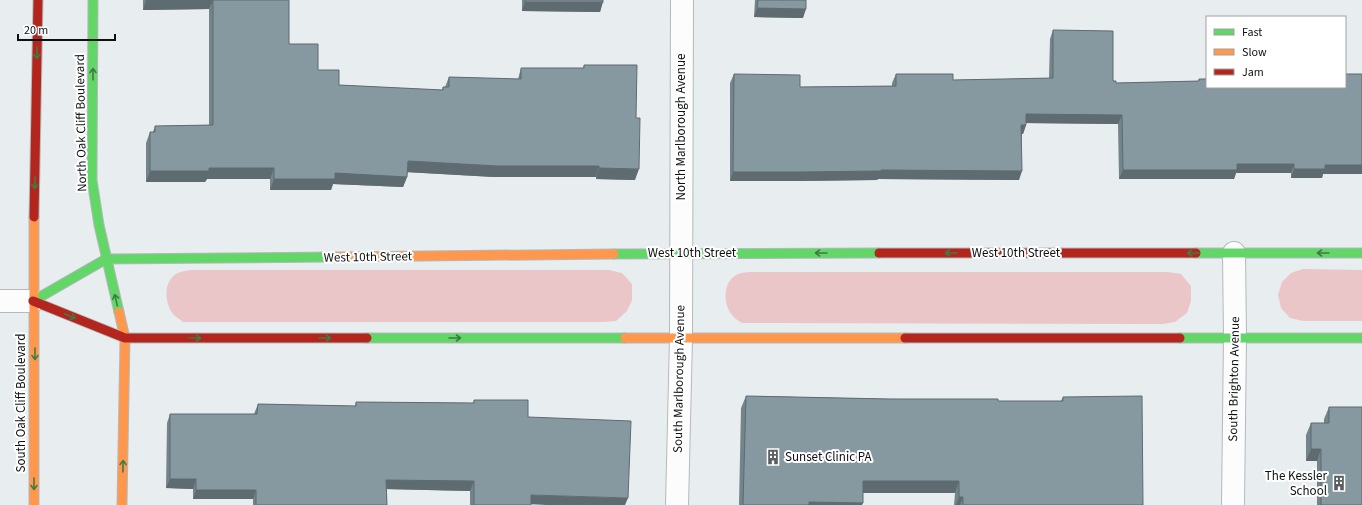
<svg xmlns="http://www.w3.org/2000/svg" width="1362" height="505" font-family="'Source Sans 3',sans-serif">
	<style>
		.green { fill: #ebc6c9 }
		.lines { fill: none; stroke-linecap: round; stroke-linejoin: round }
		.street-casing { stroke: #b5b9bc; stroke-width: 24 }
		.fast-casing { stroke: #b5b9bc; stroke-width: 11 }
		.slow-casing { stroke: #b5b9bc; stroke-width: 11 }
		.jam-casing { stroke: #b5b9bc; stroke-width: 11 }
		.street { stroke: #fcfcfd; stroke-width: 22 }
		.fast { stroke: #63d668; stroke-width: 9 }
		.slow { stroke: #ff974d; stroke-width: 9 }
		.jam { stroke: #b3261e; stroke-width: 9 }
		.wall { fill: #73848a }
		.shaded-wall { fill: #5e6b71 }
		.building { fill: #8699a1; stroke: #5e6b71 }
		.oneway { stroke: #3d7d42 }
		.labels { text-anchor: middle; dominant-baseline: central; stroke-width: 4; stroke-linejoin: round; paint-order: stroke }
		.street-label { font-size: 13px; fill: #0e1113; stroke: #fff }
		.poi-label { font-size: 13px; fill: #0e1113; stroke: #fff; text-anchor: start }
	</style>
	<rect width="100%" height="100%" fill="#e8edf0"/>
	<g class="green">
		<path d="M 1303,269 L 1362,270 L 1362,321 L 1303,321 L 1290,318 L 1281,308 L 1278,295 L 1282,282 L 1291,273 Z"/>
		<path d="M 191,270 L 609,270 L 622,273 L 632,284 L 632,300 L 627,311 L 616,321 L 604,322 L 183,322 C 180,319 175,317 173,314 C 164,302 163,280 178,273 C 182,271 187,271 191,270 Z"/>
		<path d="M 750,272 L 1168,272 L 1181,274 L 1191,286 L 1191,301 L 1187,313 L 1175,322 L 1163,324 L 742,323 C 739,321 734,318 732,315 C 723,304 722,281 738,274 C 741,273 746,272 750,272 Z"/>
	</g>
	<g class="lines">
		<g class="street-casing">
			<g id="street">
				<path d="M 0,301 L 33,301"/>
				<path d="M 677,505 L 681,338 L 682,0"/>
				<path d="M 1233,505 L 1235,337 L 1234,253"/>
			</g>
		</g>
		<g class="fast-casing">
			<g id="fast">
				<path d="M 93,0 L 92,180 L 99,225 L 119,312"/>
				<path d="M 1196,253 L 1362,253"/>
				<path d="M 614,254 L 879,253"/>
				<path d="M 33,301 L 106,259 L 336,257"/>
				<path d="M 367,338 L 625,338"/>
				<path d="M 1180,338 L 1362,338"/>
			</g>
		</g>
		<g class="slow-casing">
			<g id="slow">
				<path d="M 336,257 L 614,254"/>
				<path d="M 119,312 L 125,338 L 122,505"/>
				<path d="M 625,338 L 905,338"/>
				<path d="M 34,505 L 34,217"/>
			</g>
		</g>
		<g class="jam-casing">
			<g id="jam">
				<path d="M 34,217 L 38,0"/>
				<path d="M 879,253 L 1196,253"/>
				<path d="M 33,301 L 125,338 L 367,338"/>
				<path d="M 905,338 L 1180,338"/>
			</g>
		</g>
		<use href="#street" class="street"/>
		<use href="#fast" class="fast"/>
		<use href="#slow" class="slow"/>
		<use href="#jam" class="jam"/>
	</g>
	<g class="wall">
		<path d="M 143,0 L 289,0 L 289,44 L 318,70 L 339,85 L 442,90 L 443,87 L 445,87 L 449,77 L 518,79 L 521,68 L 583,68 L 584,65 L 635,180 L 596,179 L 596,177 L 494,177 L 407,172 L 407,177 L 403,187 L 333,184 L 331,190 L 270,190 L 270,179 L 207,179 L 205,182 L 146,182 L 146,143 L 150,132 L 153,132 L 155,126 L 209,125 L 209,9 L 143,10 Z"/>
		<path d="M 522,0 L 603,0 L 600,12 L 522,11 Z"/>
		<path d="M 743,0 L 806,0 L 803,18 L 754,17 L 755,0 Z"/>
		<path d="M 1053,30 L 1116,83 L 1198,81 L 1199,79 L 1323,174 L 1322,178 L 1291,178 L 1291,173 L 1236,173 L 1234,179 L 1119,179 L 1118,124 L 1026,123 L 1026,125 L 1023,134 L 1022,134 L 1019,180 L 878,179 L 877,180 L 797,181 L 730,181 L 730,83 L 734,74 L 800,87 L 892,86 L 892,83 L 896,74 L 953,80 L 1049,78 L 1050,39 Z"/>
		<path d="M 746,396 L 998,401 L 1061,401 L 1063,397 L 1143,505 L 954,505 L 955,493 L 863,493 L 862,505 L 739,505 L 741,408 Z"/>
		<path d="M 474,400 L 528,417 L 531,505 L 470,505 L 470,491 L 387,489 L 387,505 L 253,505 L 253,499 L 193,499 L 193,489 L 166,488 L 167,423 L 170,414 L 254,414 L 258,404 L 355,406 L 356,402 L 473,403 Z"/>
		<path d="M 1329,407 L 1362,505 L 1317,505 L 1317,461 L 1306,461 L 1306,435 L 1311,423 L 1324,423 L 1324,419 Z"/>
	</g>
	<g class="shaded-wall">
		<path d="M 146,0 L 213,0 L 209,9 L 143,10 Z"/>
		<path d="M 525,2 L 603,2 L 600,12 L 522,11 Z"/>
		<path d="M 757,8 L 806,9 L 803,18 L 754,17 Z"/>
		<path d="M 1026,114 L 1122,115 L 1118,124 L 1022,123 Z"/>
		<path d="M 1021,125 L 1026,125 L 1023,134 L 1018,134 Z"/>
		<path d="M 408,161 L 599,166 L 596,177 L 494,177 L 404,172 Z"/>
		<path d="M 1237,164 L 1294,164 L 1291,173 L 1236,173 L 1234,179 L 1119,179 L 1123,170 Z"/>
		<path d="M 1325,165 L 1362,165 L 1362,174 L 1323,174 L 1322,178 L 1291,178 L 1294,169 Z"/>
		<path d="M 209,168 L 274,168 L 270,179 L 207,179 L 205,182 L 146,182 L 150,171 Z"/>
		<path d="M 599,168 L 639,169 L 635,180 L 596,179 Z"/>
		<path d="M 881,170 L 1022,171 L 1019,180 L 878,179 L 877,180 L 797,181 L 730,181 L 733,172 Z"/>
		<path d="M 335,173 L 407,177 L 403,187 L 333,184 L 331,190 L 270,190 L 274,179 Z"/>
		<path d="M 1311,449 L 1321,449 L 1317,461 L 1306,461 Z"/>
		<path d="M 170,479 L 196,479 L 193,489 L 166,488 Z"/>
		<path d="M 386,480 L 474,481 L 470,491 L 383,489 Z"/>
		<path d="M 863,481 L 959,481 L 955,493 L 859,493 Z"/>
		<path d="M 196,490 L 256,490 L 253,499 L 193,499 Z"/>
		<path d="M 531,495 L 628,498 L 625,505 L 546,505 L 527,504 Z"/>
		<path d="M 959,497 L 963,497 L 960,505 L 956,505 Z"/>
		<path d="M 809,502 L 863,503 L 862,505 L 808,505 Z"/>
	</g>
	<g class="building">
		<path d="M 213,0 L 289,0 L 289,44 L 318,44 L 318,70 L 339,70 L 339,85 L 443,90 L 443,87 L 449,87 L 449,77 L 521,79 L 521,68 L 584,68 L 584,65 L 637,65 L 636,118 L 640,118 L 639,169 L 599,168 L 599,166 L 498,166 L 408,161 L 407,177 L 335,173 L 335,179 L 274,179 L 274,168 L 209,168 L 209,171 L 150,171 L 150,132 L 155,132 L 155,126 L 213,125 Z"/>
		<rect x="525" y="0" width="78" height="2"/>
		<path d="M 758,0 L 806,0 L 806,9 L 757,8 Z"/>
		<path d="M 1053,30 L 1113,31 L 1113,81 L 1116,81 L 1116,83 L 1199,81 L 1199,79 L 1207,79 L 1207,87 L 1345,87 L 1345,74 L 1362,74 L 1362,165 L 1325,165 L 1325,169 L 1294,169 L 1294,164 L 1237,164 L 1237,170 L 1123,170 L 1122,115 L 1026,114 L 1026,125 L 1021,125 L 1022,171 L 881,170 L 881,171 L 800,172 L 733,172 L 734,74 L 800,75 L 800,87 L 896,86 L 896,74 L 953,74 L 953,80 L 1053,78 Z"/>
		<path d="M 746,396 L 888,399 L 998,399 L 998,401 L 1063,401 L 1063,397 L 1142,396 L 1143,505 L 963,505 L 963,497 L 959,497 L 959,481 L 863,481 L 863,503 L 809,502 L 809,505 L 743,505 Z"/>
		<path d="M 474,400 L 528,400 L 528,417 L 631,421 L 628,498 L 531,495 L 531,505 L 474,505 L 474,481 L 386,480 L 387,505 L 256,505 L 256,490 L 196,490 L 196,479 L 170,479 L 170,414 L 257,414 L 258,404 L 356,406 L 356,402 L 474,403 Z"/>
		<path d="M 1329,407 L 1362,407 L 1362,505 L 1321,505 L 1321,449 L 1311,449 L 1311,423 L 1329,423 Z"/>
	</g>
	<defs><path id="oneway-shaft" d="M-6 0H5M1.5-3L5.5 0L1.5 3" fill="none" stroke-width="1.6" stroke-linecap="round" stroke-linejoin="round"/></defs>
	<g class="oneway">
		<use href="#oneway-shaft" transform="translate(37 53) rotate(91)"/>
		<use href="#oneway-shaft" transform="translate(93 74) rotate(-90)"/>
		<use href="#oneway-shaft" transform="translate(35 183) rotate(91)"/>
		<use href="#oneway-shaft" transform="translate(821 253) rotate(180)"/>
		<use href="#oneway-shaft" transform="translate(951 253) rotate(180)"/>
		<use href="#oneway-shaft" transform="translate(1193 253) rotate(180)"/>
		<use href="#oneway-shaft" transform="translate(1323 253) rotate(180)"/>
		<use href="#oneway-shaft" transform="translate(116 300) rotate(-103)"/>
		<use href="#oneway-shaft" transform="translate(70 316) rotate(22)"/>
		<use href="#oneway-shaft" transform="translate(195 338)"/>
		<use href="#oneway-shaft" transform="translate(325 338)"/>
		<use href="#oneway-shaft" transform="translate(455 338)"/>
		<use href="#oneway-shaft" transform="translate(35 354) rotate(90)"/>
		<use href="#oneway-shaft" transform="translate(123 466) rotate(-89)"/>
		<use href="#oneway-shaft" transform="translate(34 484) rotate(90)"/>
	</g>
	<defs>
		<g id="building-bare" transform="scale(1.2)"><path d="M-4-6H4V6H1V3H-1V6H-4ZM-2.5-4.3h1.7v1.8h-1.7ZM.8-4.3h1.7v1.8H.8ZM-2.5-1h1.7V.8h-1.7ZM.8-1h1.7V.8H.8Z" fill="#5a5e60" stroke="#fff" stroke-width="2.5" paint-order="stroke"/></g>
	</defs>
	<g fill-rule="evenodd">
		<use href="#building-bare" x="773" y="457"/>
		<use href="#building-bare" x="1339" y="483"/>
	</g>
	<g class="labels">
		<g class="street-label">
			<text transform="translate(81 123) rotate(-91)">North Oak Cliff Boulevard</text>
			<text transform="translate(681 127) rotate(-90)">North Marlborough Avenue</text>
			<text x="692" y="253">West 10th Street</text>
			<text x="1016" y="253">West 10th Street</text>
			<text transform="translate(368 257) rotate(-1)">West 10th Street</text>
			<text transform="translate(679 379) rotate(-89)">South Marlborough Avenue</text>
			<text transform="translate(1234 379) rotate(-89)">South Brighton Avenue</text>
			<text transform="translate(21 403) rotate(-90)">South Oak Cliff Boulevard</text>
		</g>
		<g class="poi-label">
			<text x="785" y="457">Sunset Clinic PA</text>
			<text x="1327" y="476" text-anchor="end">The Kessler<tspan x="1327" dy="15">School</tspan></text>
		</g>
	</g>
	<rect x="1206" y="16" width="140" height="72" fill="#ffffff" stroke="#9fa0a1"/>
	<rect x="1214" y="29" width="20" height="6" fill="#63d668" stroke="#9fa0a1"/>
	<text x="1242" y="36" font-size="12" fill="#0e1113">Fast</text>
	<rect x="1214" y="49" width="20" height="6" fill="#ff974d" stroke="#9fa0a1"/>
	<text x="1242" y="56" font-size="12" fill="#0e1113">Slow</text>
	<rect x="1214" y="69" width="20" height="6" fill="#b3261e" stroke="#9fa0a1"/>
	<text x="1242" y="76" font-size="12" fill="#0e1113">Jam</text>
	<path d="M18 34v6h97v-6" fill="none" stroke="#0e1113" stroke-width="2"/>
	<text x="24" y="34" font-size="12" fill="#0e1113" stroke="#ffffff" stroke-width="3" paint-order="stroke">20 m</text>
</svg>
